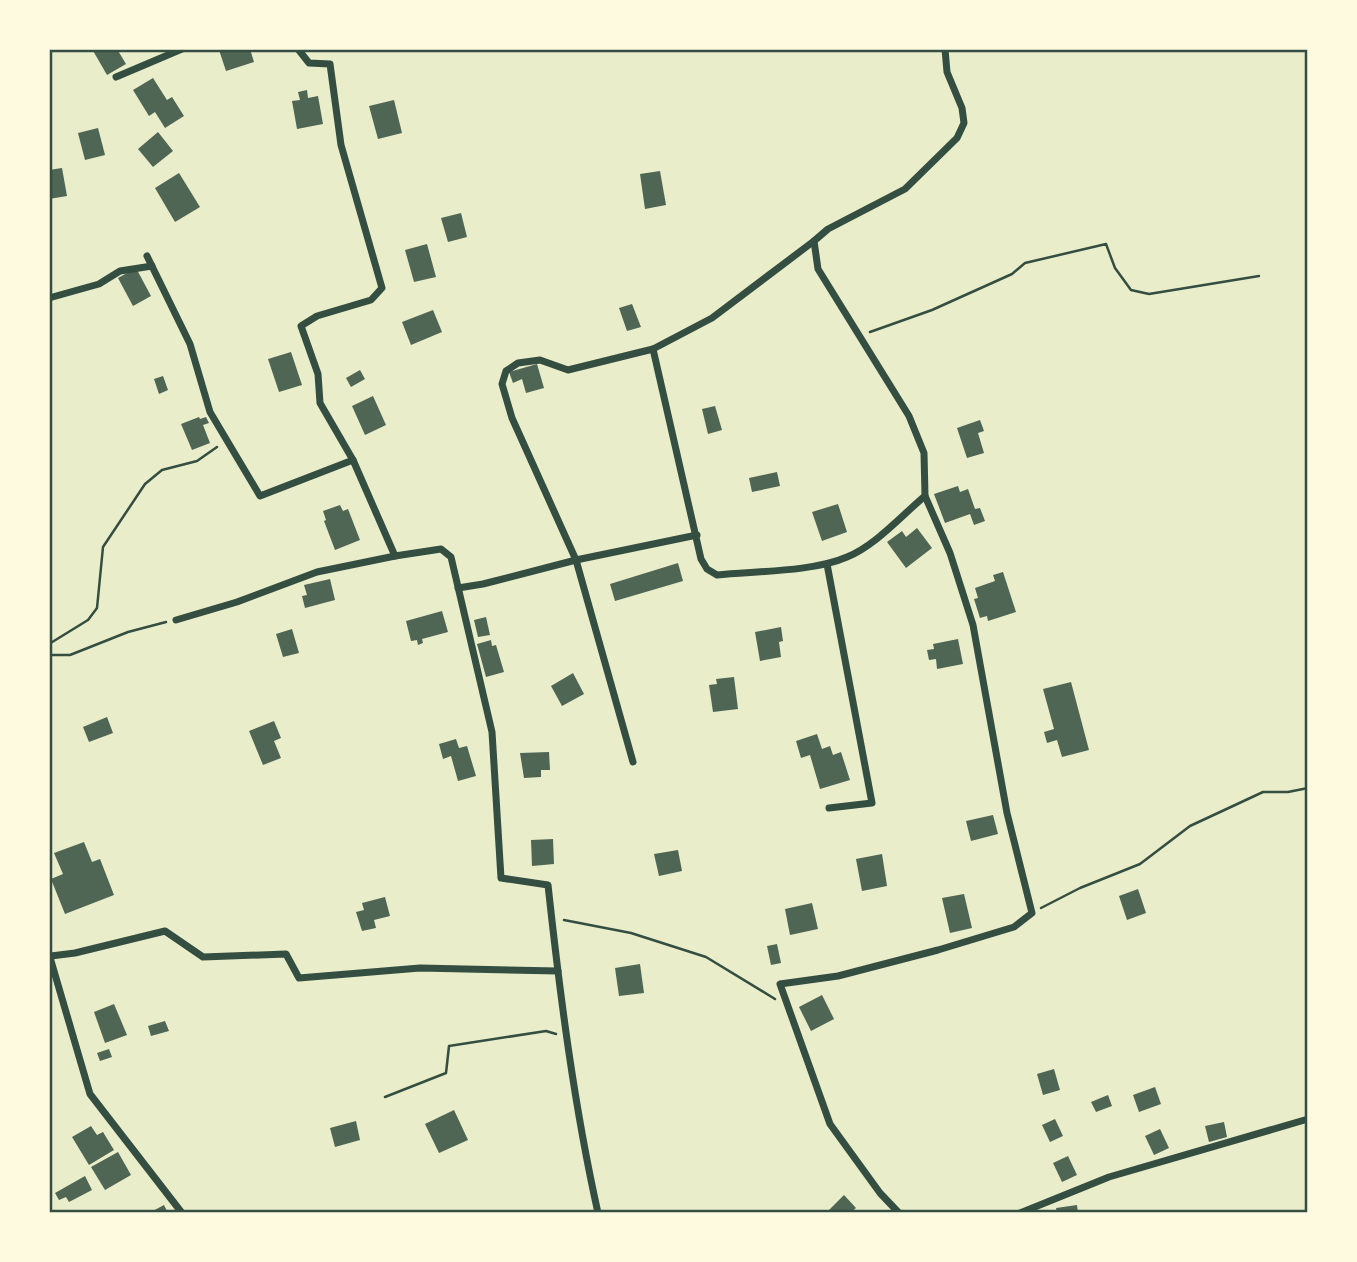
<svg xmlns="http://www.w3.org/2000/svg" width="1357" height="1262" font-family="'Public Sans',sans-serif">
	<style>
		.building { fill: #4f6655 }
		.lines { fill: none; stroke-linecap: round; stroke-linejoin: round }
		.path { stroke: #344e41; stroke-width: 2.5 }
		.minor { stroke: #344e41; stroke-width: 7 }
		.neatline { fill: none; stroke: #344e41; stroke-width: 2.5 }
	</style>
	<rect width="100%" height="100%" fill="#e9edc9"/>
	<g class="building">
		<path d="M 92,49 L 117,49 L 126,64 L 107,75 Z"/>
		<path d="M 250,49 L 254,62 L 226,71 L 219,50 Z"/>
		<path d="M 153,78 L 167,100 L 172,97 L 184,116 L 165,128 L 155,112 L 149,116 L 133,90 Z"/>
		<path d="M 307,90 L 308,98 L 318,96 L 323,124 L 297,129 L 292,101 L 300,100 L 298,92 Z"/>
		<path d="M 394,100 L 402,133 L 378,139 L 369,106 Z"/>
		<path d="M 98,128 L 105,155 L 85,160 L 78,133 Z"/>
		<path d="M 158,132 L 173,151 L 153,167 L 138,149 Z"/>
		<path d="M 62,168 L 67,196 L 49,199 L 49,170 Z"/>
		<path d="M 660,171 L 666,205 L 645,209 L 640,174 Z"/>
		<path d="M 179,173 L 200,207 L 175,222 L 155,188 Z"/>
		<path d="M 461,213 L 467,237 L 448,242 L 441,218 Z"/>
		<path d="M 427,244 L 436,277 L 414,282 L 405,250 Z"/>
		<path d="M 136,268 L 151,296 L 133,306 L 118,278 Z"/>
		<path d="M 632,304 L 641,327 L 627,331 L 619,308 Z"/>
		<path d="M 433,310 L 442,332 L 411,345 L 402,322 Z"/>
		<path d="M 291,352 L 302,385 L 279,392 L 268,359 Z"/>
		<path d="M 537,364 L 544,388 L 526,393 L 522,379 L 513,383 L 509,372 Z"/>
		<path d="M 360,370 L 365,379 L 351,387 L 346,378 Z"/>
		<path d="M 163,376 L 168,390 L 159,394 L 154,379 Z"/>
		<path d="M 373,396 L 386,425 L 365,435 L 352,406 Z"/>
		<path d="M 715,406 L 722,430 L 708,434 L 702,409 Z"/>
		<path d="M 199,417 L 200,419 L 206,417 L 209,423 L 203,425 L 210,443 L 192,450 L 181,424 Z"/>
		<path d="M 980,420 L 984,431 L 978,433 L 984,453 L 967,458 L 957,428 Z"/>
		<path d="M 777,472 L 780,486 L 752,492 L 749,478 Z"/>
		<path d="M 958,486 L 960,492 L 968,489 L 975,509 L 980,508 L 985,521 L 974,525 L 970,514 L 945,523 L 934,494 Z"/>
		<path d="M 838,504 L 847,532 L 822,541 L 812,512 Z"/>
		<path d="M 340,505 L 343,511 L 348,509 L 360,540 L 335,550 L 324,521 L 326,520 L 323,511 Z"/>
		<path d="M 917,528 L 932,548 L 906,568 L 887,542 L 902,531 L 906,537 Z"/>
		<path d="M 678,563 L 683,581 L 615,601 L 610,584 Z"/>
		<path d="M 1003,572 L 1016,612 L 988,621 L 987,616 L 980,618 L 974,599 L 978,598 L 975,588 L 995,581 L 993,575 Z"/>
		<path d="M 330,579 L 335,600 L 305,608 L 302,596 L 307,595 L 304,585 Z"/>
		<path d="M 442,611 L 448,632 L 422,639 L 423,643 L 418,645 L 417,640 L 411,641 L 406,621 Z"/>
		<path d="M 486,617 L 490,635 L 478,637 L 474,620 Z"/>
		<path d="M 781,627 L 783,641 L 779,642 L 781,657 L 760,661 L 755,632 Z"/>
		<path d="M 292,629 L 299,653 L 283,657 L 276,634 Z"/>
		<path d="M 958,639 L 963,664 L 937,669 L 936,659 L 929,660 L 927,650 L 934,649 L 933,644 Z"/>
		<path d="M 491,640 L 492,646 L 496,645 L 504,672 L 486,677 L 477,644 Z"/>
		<path d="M 573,673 L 584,694 L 562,706 L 551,686 Z"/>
		<path d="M 734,677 L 738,709 L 713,712 L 709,685 L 717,684 L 716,679 Z"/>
		<path d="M 1071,682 L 1089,750 L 1062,757 L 1057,740 L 1047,743 L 1044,732 L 1054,729 L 1043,689 Z"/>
		<path d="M 107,717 L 113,733 L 89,742 L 83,727 Z"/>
		<path d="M 274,721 L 281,738 L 274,741 L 281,758 L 263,765 L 249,731 Z"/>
		<path d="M 817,734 L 822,749 L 830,746 L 833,755 L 841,752 L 850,780 L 820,789 L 810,755 L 801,758 L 796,741 Z"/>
		<path d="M 456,739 L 459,748 L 467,746 L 476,776 L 458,781 L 451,756 L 443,759 L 439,744 Z"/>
		<path d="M 549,752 L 550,770 L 541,770 L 541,777 L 524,778 L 520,753 Z"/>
		<path d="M 993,815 L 998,834 L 971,841 L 966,821 Z"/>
		<path d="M 553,839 L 554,864 L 532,866 L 531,840 Z"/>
		<path d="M 84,842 L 92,862 L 100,859 L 114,895 L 65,914 L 51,879 L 63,874 L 54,853 Z"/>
		<path d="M 678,850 L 682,871 L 659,876 L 654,854 Z"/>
		<path d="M 882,854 L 887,886 L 862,891 L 856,859 Z"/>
		<path d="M 1138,889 L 1146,913 L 1127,920 L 1119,896 Z"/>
		<path d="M 964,894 L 972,928 L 950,933 L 942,898 Z"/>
		<path d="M 385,897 L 390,916 L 374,920 L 376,928 L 362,931 L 356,912 L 364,910 L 362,903 Z"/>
		<path d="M 812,903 L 818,929 L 790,935 L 785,909 Z"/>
		<path d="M 777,944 L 781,963 L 771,965 L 767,946 Z"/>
		<path d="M 640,964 L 644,993 L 619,996 L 615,968 Z"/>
		<path d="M 822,995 L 834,1019 L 811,1031 L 799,1007 Z"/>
		<path d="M 114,1004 L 127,1035 L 105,1043 L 94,1012 Z"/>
		<path d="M 165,1021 L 169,1031 L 151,1036 L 148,1026 Z"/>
		<path d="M 109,1049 L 112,1057 L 100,1061 L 97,1053 Z"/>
		<path d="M 1054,1069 L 1060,1090 L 1043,1095 L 1037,1074 Z"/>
		<path d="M 1155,1087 L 1161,1104 L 1139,1112 L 1133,1095 Z"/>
		<path d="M 1108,1095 L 1112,1106 L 1096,1112 L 1091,1102 Z"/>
		<path d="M 454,1110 L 468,1140 L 439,1153 L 425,1124 Z"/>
		<path d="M 1055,1119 L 1063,1136 L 1050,1142 L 1042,1125 Z"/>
		<path d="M 356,1121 L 360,1140 L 335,1147 L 330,1128 Z"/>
		<path d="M 1224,1122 L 1227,1137 L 1209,1142 L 1205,1126 Z"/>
		<path d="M 91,1126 L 97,1135 L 103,1132 L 114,1150 L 89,1165 L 72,1137 Z"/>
		<path d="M 1160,1129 L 1169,1148 L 1154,1155 L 1145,1136 Z"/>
		<path d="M 118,1152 L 131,1175 L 105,1190 L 91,1167 Z"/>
		<path d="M 1068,1156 L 1077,1175 L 1062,1182 L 1053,1163 Z"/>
		<path d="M 85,1176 L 92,1190 L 69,1202 L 66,1197 L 59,1200 L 55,1193 Z"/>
		<path d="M 844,1195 L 856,1208 L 850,1213 L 832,1213 L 829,1210 Z"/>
		<path d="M 164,1205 L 168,1213 L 149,1213 Z"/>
		<path d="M 1077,1205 L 1078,1213 L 1057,1213 L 1056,1208 Z"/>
	</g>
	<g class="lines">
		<g class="path">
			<path d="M 870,332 L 932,310 L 1012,274 L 1025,263 L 1106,244 L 1115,268 L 1131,290 L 1149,294 L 1259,276"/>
			<path d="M 49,644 L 88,620 L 97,608 L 103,547 L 145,484 L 162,470 L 197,461 L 217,447"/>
			<path d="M 49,655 L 70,655 L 128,632 L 166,622"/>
			<path d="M 1041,908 L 1080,888 L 1140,864 L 1190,826 L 1263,792 L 1288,792 L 1308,788"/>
			<path d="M 564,920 L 631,933 L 706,957 L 775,999"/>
			<path d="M 385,1097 L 446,1073 L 449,1046 L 546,1031 L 556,1034"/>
		</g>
		<g class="minor">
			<path d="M 298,49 L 309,63 L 330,64 L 341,145 L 382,288 L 371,300 L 317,316 L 301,326 L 318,374 L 320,403 L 353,460 L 395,556 L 441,549 L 451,557 L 492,732 L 501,878 L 548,885 C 560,995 574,1105 598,1213"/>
			<path d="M 116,77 L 182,49"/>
			<path d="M 814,241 L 712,318 L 653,349 L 701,559 L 707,569 L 717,575 C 755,571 813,572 847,557 C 876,545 901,516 925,496"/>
			<path d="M 147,256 L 190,344 L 210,412 L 260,496 L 353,460"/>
			<path d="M 49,298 L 99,284 L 120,271 L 152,266"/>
			<path d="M 827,564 L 872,803 L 829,808"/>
			<path d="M 458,588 L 483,584 L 576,560 L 697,535"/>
			<path d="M 176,620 L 237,602 L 317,572 L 395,556"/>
			<path d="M 633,762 L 576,560 L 512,418 L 502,384 L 506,371 L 518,363 L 540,360 L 568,370 L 653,349"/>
			<path d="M 49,954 L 90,1094 L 182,1213"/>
			<path d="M 51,956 L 75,953 L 165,931 L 203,957 L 286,954 L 299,978 L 420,968 L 558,971"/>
			<path d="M 899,1213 L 880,1193 L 830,1124 L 780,984 L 838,976 L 938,950 L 1014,927 L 1032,913 L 1007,813 L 973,625 L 950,553 L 925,496 L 924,453 L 909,416 L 818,269 L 814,241 L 828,229 L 905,189 L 957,138 L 964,123 L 962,108 L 947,72 L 945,49"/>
			<path d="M 1020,1213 L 1109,1177 L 1308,1119"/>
		</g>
	</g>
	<rect width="1357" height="1262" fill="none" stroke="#fefae0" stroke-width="102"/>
	<rect x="51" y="51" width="1255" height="1160" class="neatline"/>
</svg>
